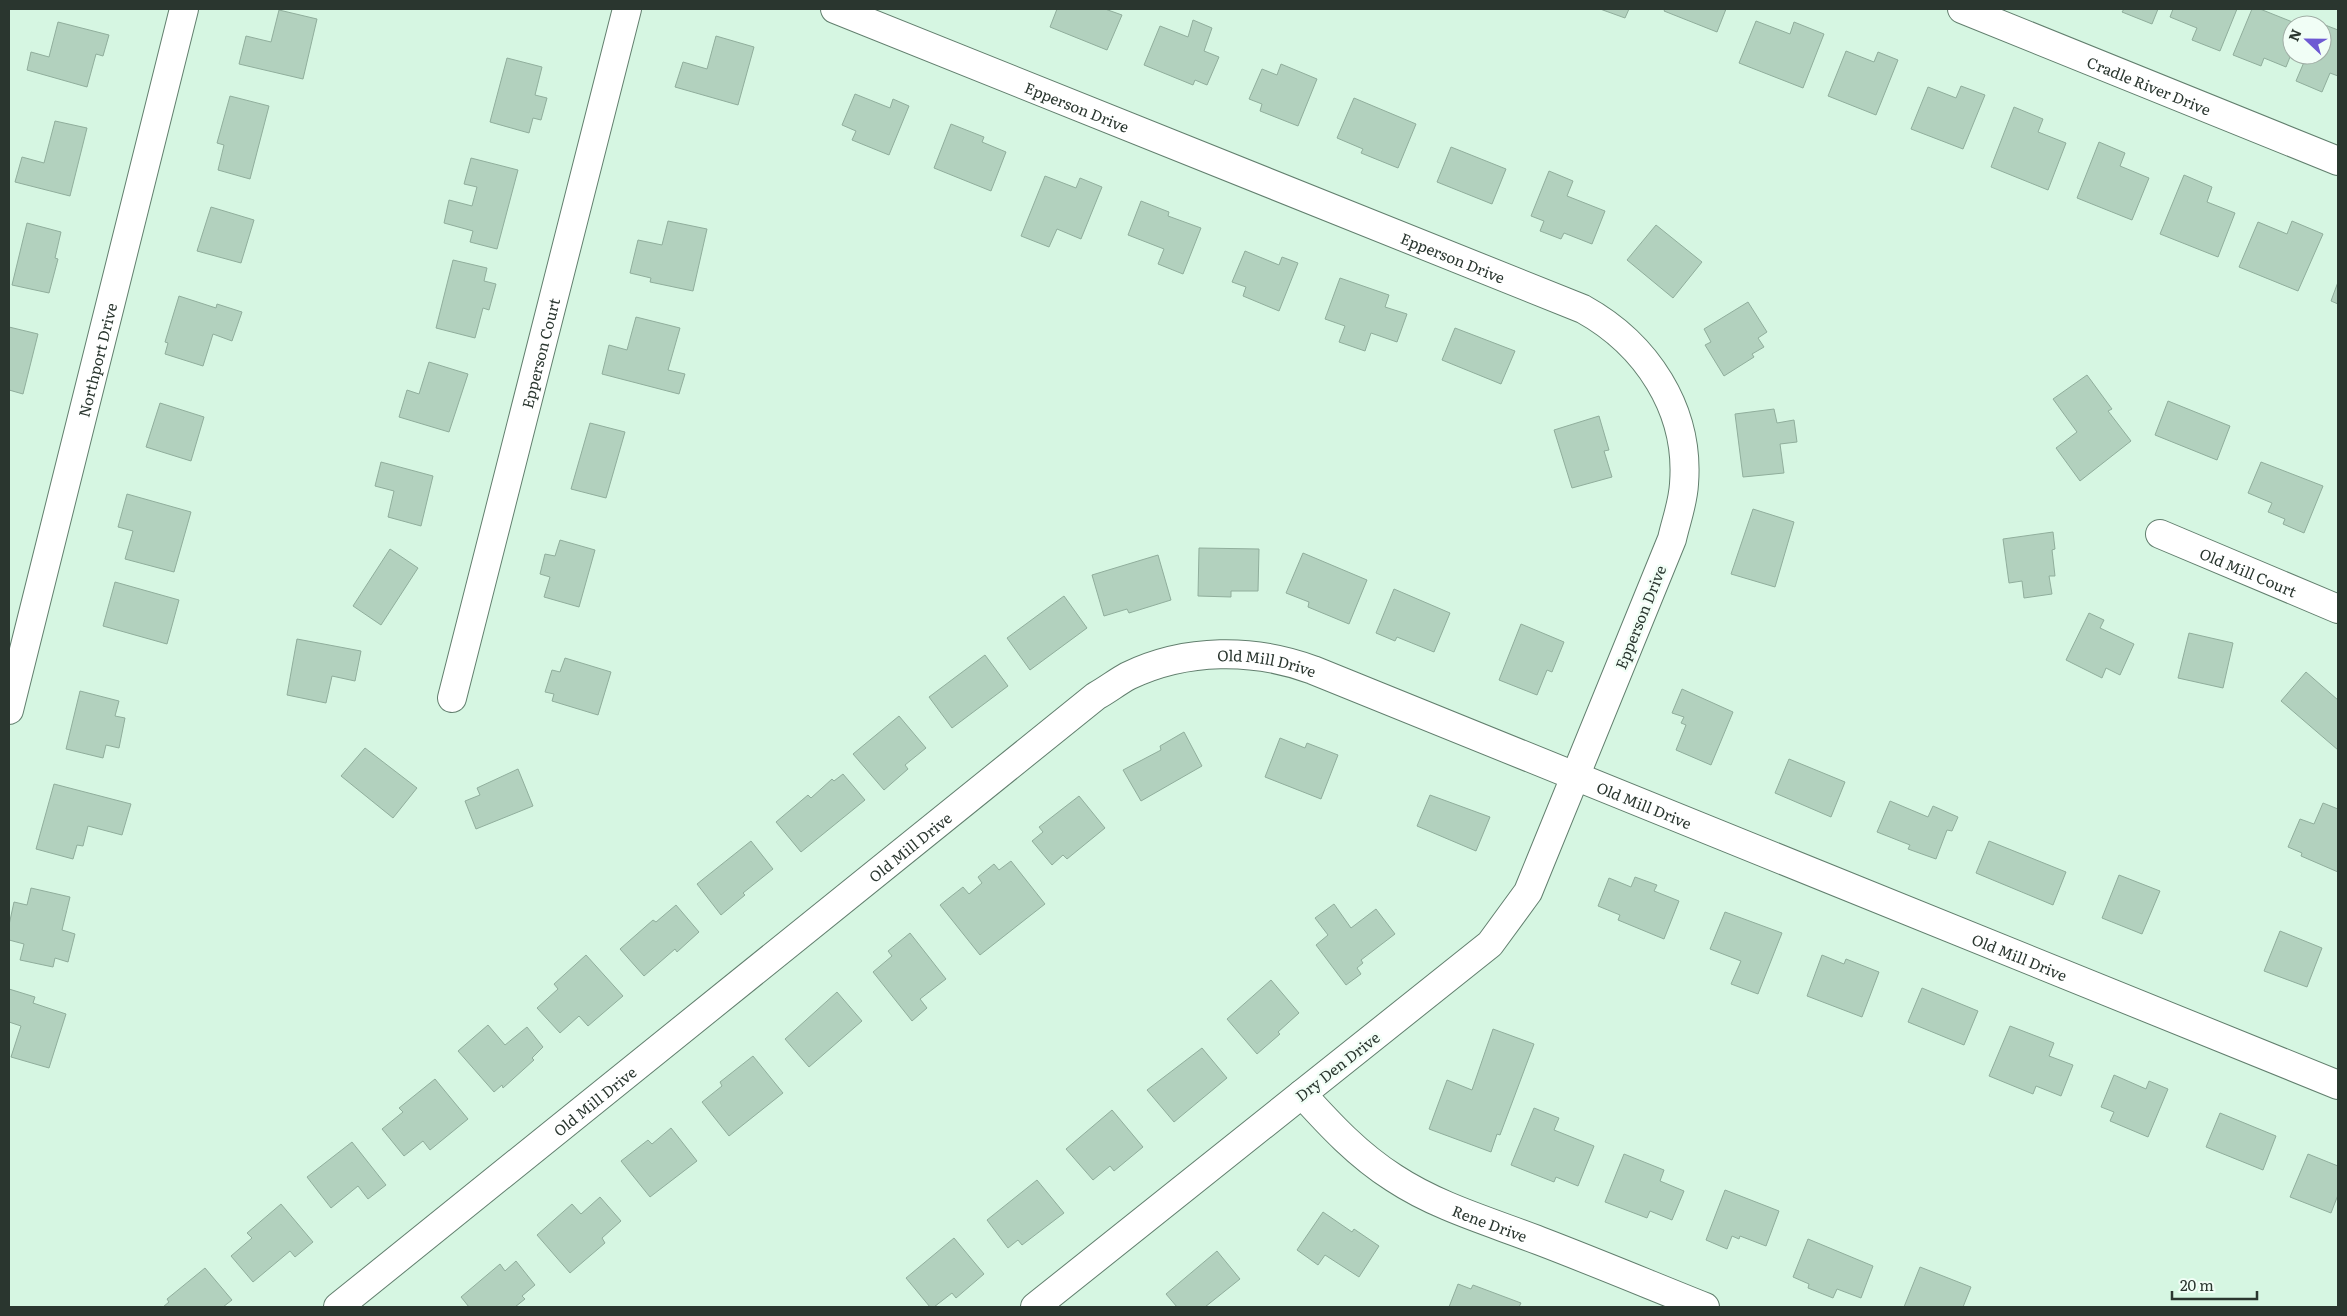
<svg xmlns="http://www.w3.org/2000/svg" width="2347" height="1316" font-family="Literata,serif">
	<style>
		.building { fill: #b2d1be; stroke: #90ae9c }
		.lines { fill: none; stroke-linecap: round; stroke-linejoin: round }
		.minor-casing { stroke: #627f6e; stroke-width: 30 }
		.minor { stroke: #fff; stroke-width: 28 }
		.labels { text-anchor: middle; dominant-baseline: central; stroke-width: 5; stroke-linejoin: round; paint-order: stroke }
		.street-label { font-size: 15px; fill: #2a362f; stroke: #f1fef6 }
	</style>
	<rect width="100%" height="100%" fill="#d6f6e2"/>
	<g class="building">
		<path d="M 1057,9 L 1105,9 L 1122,15 L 1107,50 L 1050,27 Z"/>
		<path d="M 1600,9 L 1629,9 L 1625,18 Z"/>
		<path d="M 1665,9 L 1726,9 L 1717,32 L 1664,11 Z"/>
		<path d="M 2124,9 L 2158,9 L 2152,24 L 2122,12 Z"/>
		<path d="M 2173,9 L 2237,9 L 2220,51 L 2192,40 L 2197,28 L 2170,17 Z"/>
		<path d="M 2252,9 L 2260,9 L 2300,25 L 2292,25 L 2292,52 L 2286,67 L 2264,58 L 2261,66 L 2233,55 Z"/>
		<path d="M 279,10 L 317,19 L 303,79 L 239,64 L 246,36 L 271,42 Z"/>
		<path d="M 1193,20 L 1212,28 L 1204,51 L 1219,57 L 1207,85 L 1195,80 L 1193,85 L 1144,65 L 1160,26 L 1188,37 Z"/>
		<path d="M 1756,21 L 1790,34 L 1794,22 L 1824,34 L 1803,88 L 1739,63 Z"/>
		<path d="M 58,22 L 109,35 L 103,56 L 96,54 L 87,87 L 27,70 L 31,52 L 49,57 Z"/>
		<path d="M 2320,23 L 2338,30 L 2338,76 L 2330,73 L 2322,92 L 2296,81 L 2307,55 L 2322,55 Z"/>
		<path d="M 716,36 L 754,47 L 738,105 L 675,87 L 683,62 L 707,69 Z"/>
		<path d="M 1846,51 L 1874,62 L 1878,52 L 1898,60 L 1876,115 L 1828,96 Z"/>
		<path d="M 507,58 L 542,67 L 535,95 L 547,98 L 541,120 L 533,118 L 529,133 L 490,122 Z"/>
		<path d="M 1281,64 L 1317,79 L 1298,126 L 1260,111 L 1262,104 L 1249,99 L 1262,69 L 1277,75 Z"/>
		<path d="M 1961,86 L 1985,95 L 1963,149 L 1911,129 L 1928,87 L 1956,98 Z"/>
		<path d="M 855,94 L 890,108 L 893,99 L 909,106 L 889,155 L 852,140 L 856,131 L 842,125 Z"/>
		<path d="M 230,96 L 269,106 L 250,179 L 218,170 L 224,145 L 217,143 Z"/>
		<path d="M 1354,98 L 1416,124 L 1398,168 L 1361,153 L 1363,149 L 1337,138 Z"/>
		<path d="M 2014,107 L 2043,119 L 2038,132 L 2066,143 L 2048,190 L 1991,167 Z"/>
		<path d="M 55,121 L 87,128 L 70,196 L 15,182 L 22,157 L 44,163 Z"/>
		<path d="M 951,124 L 984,137 L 982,142 L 1006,152 L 991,191 L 934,168 Z"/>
		<path d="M 2099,142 L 2125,153 L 2120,166 L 2149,178 L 2132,220 L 2077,198 Z"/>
		<path d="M 1451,147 L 1506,169 L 1492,204 L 1437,182 Z"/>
		<path d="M 471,158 L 518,170 L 497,249 L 470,242 L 473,231 L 444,223 L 449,200 L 472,206 L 477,187 L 464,184 Z"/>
		<path d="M 1549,171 L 1573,181 L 1567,196 L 1605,211 L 1592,244 L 1564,233 L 1561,239 L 1540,231 L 1544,221 L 1531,216 Z"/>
		<path d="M 2184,175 L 2212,187 L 2207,202 L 2235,213 L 2218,257 L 2160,234 Z"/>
		<path d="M 1045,176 L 1076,188 L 1080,178 L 1102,187 L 1081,239 L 1057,229 L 1049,247 L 1021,236 Z"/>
		<path d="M 1141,201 L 1169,212 L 1168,216 L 1201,228 L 1183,274 L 1158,264 L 1164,249 L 1128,235 Z"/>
		<path d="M 211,207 L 254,220 L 241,263 L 197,251 Z"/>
		<path d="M 668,221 L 707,229 L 693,291 L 650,282 L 651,278 L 630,273 L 638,240 L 662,245 Z"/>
		<path d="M 2292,221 L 2323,234 L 2298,291 L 2239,267 L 2258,222 L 2287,234 Z"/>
		<path d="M 27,223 L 61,232 L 55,258 L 58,259 L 49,293 L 12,285 Z"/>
		<path d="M 1656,225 L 1702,262 L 1673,298 L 1627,260 Z"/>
		<path d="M 1245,251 L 1279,265 L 1282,257 L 1298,263 L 1279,311 L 1243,296 L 1246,287 L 1232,282 Z"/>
		<path d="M 453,260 L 487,268 L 484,281 L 496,284 L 489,310 L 483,308 L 475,338 L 436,328 Z"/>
		<path d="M 1340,278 L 1389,295 L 1385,307 L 1407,314 L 1397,342 L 1371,333 L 1365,351 L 1339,342 L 1345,326 L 1325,319 Z"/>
		<path d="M 2338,282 L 2338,304 L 2331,301 Z"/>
		<path d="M 179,296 L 216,308 L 217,304 L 242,312 L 232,341 L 213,334 L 203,366 L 165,354 L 168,343 L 165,342 Z"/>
		<path d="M 1748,302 L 1767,332 L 1758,338 L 1764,347 L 1752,354 L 1754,357 L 1724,376 L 1705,345 L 1711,342 L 1704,329 Z"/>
		<path d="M 636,317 L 680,328 L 668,370 L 685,374 L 679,394 L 602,374 L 609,345 L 627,350 Z"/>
		<path d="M 9,327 L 38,334 L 23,394 L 9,390 Z"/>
		<path d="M 1455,328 L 1515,351 L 1501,384 L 1442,360 Z"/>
		<path d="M 429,362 L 468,374 L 449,432 L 399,417 L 407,390 L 419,394 Z"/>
		<path d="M 2087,375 L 2112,409 L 2108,411 L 2131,441 L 2080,481 L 2056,448 L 2077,432 L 2053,399 Z"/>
		<path d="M 2168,401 L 2230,426 L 2217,460 L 2155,435 Z"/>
		<path d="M 160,403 L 204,417 L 191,461 L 146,447 Z"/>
		<path d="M 1774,409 L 1777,423 L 1794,420 L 1797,442 L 1780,444 L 1784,473 L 1743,477 L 1735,414 Z"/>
		<path d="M 1599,416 L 1609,450 L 1604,451 L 1612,477 L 1572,488 L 1554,430 Z"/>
		<path d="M 590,423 L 625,432 L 606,498 L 571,489 Z"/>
		<path d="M 381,462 L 433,476 L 421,526 L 388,517 L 394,491 L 375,486 Z"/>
		<path d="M 2261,462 L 2323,486 L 2304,533 L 2283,524 L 2285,519 L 2268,512 L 2272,503 L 2248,493 Z"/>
		<path d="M 127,494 L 191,512 L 174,572 L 125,559 L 133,531 L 118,527 Z"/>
		<path d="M 1753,509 L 1794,522 L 1775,587 L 1731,574 Z"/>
		<path d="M 2053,532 L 2055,549 L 2052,550 L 2055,576 L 2049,576 L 2052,594 L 2024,598 L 2022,581 L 2009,583 L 2003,539 Z"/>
		<path d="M 560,540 L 595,550 L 579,607 L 544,597 L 550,577 L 540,574 L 545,554 L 555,556 Z"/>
		<path d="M 1199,548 L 1259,549 L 1258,591 L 1231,591 L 1231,597 L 1198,596 Z"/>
		<path d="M 390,549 L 418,568 L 381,625 L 353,606 Z"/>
		<path d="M 1303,553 L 1367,580 L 1349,624 L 1308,607 L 1309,602 L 1286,593 Z"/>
		<path d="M 1158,555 L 1171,600 L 1129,613 L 1127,609 L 1104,616 L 1092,575 Z"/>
		<path d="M 115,582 L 179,600 L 167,644 L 103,626 Z"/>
		<path d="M 1394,589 L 1450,613 L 1434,652 L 1397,637 L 1395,641 L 1376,633 Z"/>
		<path d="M 1064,596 L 1087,628 L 1030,670 L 1007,638 Z"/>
		<path d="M 2089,613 L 2104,620 L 2100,628 L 2134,644 L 2120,675 L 2106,668 L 2102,678 L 2066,660 Z"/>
		<path d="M 1521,624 L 1564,642 L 1552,672 L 1547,670 L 1537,695 L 1499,680 Z"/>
		<path d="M 2189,633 L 2233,643 L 2223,688 L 2178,678 Z"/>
		<path d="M 297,639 L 361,651 L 355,681 L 332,676 L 326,703 L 287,695 Z"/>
		<path d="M 985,655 L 1008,686 L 952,728 L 929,697 Z"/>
		<path d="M 565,658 L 611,672 L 598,715 L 552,701 L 554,694 L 545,692 L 552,670 L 560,672 Z"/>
		<path d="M 2306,672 L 2338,700 L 2338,750 L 2281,701 Z"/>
		<path d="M 1682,689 L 1733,712 L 1711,765 L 1676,750 L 1686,725 L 1681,723 L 1684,717 L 1672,713 Z"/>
		<path d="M 80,691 L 119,701 L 115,716 L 125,718 L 119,748 L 106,745 L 103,758 L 66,749 Z"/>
		<path d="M 899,716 L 926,748 L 905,765 L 908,769 L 884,790 L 853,754 Z"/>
		<path d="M 1184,732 L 1202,766 L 1141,801 L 1123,770 L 1161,750 L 1160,746 Z"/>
		<path d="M 1280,738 L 1305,748 L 1307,743 L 1338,755 L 1321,799 L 1265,777 Z"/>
		<path d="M 365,748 L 417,788 L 393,818 L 341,776 Z"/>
		<path d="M 1789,759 L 1845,782 L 1831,817 L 1775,793 Z"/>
		<path d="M 518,769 L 533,806 L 476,829 L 465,801 L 480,795 L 477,788 Z"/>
		<path d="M 843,774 L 865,800 L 801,852 L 776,822 L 808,795 L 811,798 L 832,779 L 834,781 Z"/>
		<path d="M 54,784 L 131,804 L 122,835 L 88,826 L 83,846 L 77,845 L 73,859 L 36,849 Z"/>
		<path d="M 1430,795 L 1490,817 L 1476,851 L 1417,826 Z"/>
		<path d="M 1079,796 L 1105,828 L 1067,859 L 1063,855 L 1052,865 L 1032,841 L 1043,832 L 1039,827 Z"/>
		<path d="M 1890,801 L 1928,817 L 1933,806 L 1958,817 L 1952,831 L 1947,830 L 1936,859 L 1908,849 L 1910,845 L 1877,832 Z"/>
		<path d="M 2323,803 L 2338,809 L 2338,872 L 2301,856 L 2302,853 L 2288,847 L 2300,819 L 2314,824 Z"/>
		<path d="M 751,841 L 773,869 L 743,893 L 745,895 L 721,915 L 697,884 Z"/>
		<path d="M 1989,841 L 2066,872 L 2053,905 L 1976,873 Z"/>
		<path d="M 1011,861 L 1045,904 L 980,955 L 940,905 L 963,887 L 969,894 L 982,883 L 978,877 L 994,864 L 999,870 Z"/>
		<path d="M 2119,875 L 2160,891 L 2142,934 L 2102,918 Z"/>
		<path d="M 1635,877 L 1657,885 L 1654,891 L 1679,901 L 1664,939 L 1618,920 L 1620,915 L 1598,906 L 1609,878 L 1631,887 Z"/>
		<path d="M 31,888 L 70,897 L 62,930 L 75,934 L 68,962 L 55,958 L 53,967 L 20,960 L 24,944 L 9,940 L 9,925 L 14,902 L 27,905 Z"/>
		<path d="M 1334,904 L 1351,928 L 1376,909 L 1395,934 L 1361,960 L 1363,963 L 1357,968 L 1361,974 L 1346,985 L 1316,945 L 1328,935 L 1315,918 Z"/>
		<path d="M 676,905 L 699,932 L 677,952 L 675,949 L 644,976 L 620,949 L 653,920 L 656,922 Z"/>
		<path d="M 1725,912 L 1782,933 L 1758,994 L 1731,984 L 1741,961 L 1710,949 Z"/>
		<path d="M 2280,931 L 2322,948 L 2307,987 L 2264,971 Z"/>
		<path d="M 910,933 L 946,979 L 920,999 L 927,1008 L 912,1021 L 873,972 L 892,956 L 888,951 Z"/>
		<path d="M 586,955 L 623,996 L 588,1026 L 579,1016 L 560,1033 L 537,1008 L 558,989 L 554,984 Z"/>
		<path d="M 1822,955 L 1844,964 L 1846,959 L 1879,972 L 1862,1017 L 1807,996 Z"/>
		<path d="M 1271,980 L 1299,1013 L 1278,1032 L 1280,1034 L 1257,1054 L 1227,1019 Z"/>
		<path d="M 1922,988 L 1978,1011 L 1964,1045 L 1908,1022 Z"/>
		<path d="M 9,989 L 35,997 L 33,1003 L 66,1014 L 49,1068 L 11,1057 L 21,1026 L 9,1022 Z"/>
		<path d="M 837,992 L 862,1021 L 809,1067 L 785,1039 Z"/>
		<path d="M 488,1025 L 505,1045 L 527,1027 L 543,1047 L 532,1058 L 534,1060 L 503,1088 L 502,1085 L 494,1092 L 458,1051 Z"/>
		<path d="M 2010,1026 L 2054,1043 L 2049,1056 L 2073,1065 L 2061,1096 L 2036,1086 L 2033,1094 L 1989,1076 Z"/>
		<path d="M 1493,1029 L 1534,1044 L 1500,1135 L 1497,1134 L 1491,1152 L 1429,1129 L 1447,1080 L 1472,1090 Z"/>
		<path d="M 1202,1048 L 1227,1078 L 1174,1122 L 1147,1090 Z"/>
		<path d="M 753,1056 L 783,1093 L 729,1136 L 702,1102 L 722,1086 L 720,1082 Z"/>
		<path d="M 2114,1075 L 2146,1089 L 2149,1081 L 2168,1089 L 2148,1137 L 2110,1121 L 2114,1112 L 2101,1107 Z"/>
		<path d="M 435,1079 L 468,1119 L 430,1150 L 423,1141 L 404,1156 L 382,1129 L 403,1112 L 399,1108 Z"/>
		<path d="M 1534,1108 L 1559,1118 L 1554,1130 L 1594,1146 L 1578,1186 L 1556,1177 L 1554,1182 L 1511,1165 Z"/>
		<path d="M 1112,1110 L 1143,1147 L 1114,1171 L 1110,1166 L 1093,1180 L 1066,1149 Z"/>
		<path d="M 2220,1113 L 2276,1136 L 2263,1170 L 2206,1147 Z"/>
		<path d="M 671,1128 L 697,1161 L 650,1197 L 621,1161 L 648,1140 L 652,1144 Z"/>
		<path d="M 352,1142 L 386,1185 L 368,1199 L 358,1186 L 331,1208 L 307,1177 Z"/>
		<path d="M 1624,1154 L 1664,1170 L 1660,1181 L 1684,1191 L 1672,1220 L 1650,1211 L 1647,1218 L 1605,1202 Z"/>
		<path d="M 2308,1154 L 2338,1166 L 2338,1195 L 2331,1213 L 2290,1197 Z"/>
		<path d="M 1037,1180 L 1064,1213 L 1022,1245 L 1018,1240 L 1008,1248 L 987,1220 Z"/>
		<path d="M 1725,1190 L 1779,1211 L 1766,1246 L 1740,1236 L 1739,1239 L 1732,1236 L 1727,1249 L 1706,1240 Z"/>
		<path d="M 600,1197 L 621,1221 L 602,1238 L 605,1243 L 570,1273 L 537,1235 L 572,1204 L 581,1214 Z"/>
		<path d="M 281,1204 L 313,1242 L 295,1257 L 290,1251 L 253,1282 L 231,1256 L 252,1238 L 247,1233 Z"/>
		<path d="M 1323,1212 L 1352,1232 L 1354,1229 L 1379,1246 L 1359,1277 L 1325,1255 L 1318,1265 L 1297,1250 Z"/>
		<path d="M 954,1238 L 984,1274 L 956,1298 L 952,1293 L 934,1307 L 930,1307 L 906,1278 Z"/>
		<path d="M 1808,1239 L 1873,1266 L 1861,1298 L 1837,1289 L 1833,1298 L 1808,1288 L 1809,1284 L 1793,1277 Z"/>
		<path d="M 1217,1251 L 1240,1279 L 1205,1307 L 1177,1307 L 1166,1294 Z"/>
		<path d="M 516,1261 L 535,1285 L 522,1296 L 525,1299 L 515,1307 L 469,1307 L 461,1297 L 500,1264 L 505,1271 Z"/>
		<path d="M 1920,1267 L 1971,1287 L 1963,1307 L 1904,1307 Z"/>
		<path d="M 205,1268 L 232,1300 L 223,1307 L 163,1307 L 169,1302 L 167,1299 Z"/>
		<path d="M 1458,1284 L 1471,1289 L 1473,1285 L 1521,1303 L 1519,1307 L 1449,1307 Z"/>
	</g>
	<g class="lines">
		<g class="minor-casing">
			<g id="minor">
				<path id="s1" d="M 835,9 L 1583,309 C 1646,344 1690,409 1684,484 C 1683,503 1676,521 1672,539 L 1528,892 L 1490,944 L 1035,1307"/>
				<path id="s2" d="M 1962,9 L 2338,161"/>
				<path id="s3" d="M 2160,534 L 2338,609"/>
				<path id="s4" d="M 452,698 L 627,9"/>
				<path id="s5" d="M 9,710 L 184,9"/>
				<path id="s6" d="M 1302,1094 C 1330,1125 1358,1155 1394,1178 C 1438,1207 1491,1222 1540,1241 C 1595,1262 1650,1285 1705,1307"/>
				<path id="s7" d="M 338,1307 L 1096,696 C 1107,690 1117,682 1128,676 C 1186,648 1254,648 1313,670 L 2338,1085"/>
			</g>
		</g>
		<use href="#minor" class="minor"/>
	</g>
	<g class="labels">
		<g class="street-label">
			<text stroke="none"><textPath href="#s2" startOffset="202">Cradle River Drive</textPath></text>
			<text stroke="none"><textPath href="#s1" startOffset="261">Epperson Drive</textPath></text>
			<text stroke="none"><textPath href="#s1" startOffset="666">Epperson Drive</textPath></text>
			<text stroke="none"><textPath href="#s4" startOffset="356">Epperson Court</textPath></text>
			<text stroke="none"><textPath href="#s5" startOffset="361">Northport Drive</textPath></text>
			<text stroke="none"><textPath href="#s3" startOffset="96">Old Mill Court</textPath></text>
			<text transform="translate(1640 617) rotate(-68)">Epperson Drive</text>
			<text stroke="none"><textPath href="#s7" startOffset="1154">Old Mill Drive</textPath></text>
			<text stroke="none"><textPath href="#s7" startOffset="1559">Old Mill Drive</textPath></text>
			<text stroke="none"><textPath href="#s7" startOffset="734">Old Mill Drive</textPath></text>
			<text stroke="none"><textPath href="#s7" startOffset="1964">Old Mill Drive</textPath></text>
			<text transform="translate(1337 1066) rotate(-38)">Dry Den Drive</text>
			<text stroke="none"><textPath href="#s7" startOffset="329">Old Mill Drive</textPath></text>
			<text stroke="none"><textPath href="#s6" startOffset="231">Rene Drive</textPath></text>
		</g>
	</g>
	<rect width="2347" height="1316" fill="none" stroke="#2a362f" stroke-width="20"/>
	<g transform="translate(2307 40) rotate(292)"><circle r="24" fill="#f1fef6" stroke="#a1aea6"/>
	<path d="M0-4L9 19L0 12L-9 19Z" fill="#6e59d3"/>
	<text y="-8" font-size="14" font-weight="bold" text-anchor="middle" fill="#2a362f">N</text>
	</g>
	<path d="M2172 1291v8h85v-8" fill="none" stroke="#2a362f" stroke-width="2.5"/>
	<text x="2180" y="1291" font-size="15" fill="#2a362f" stroke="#f1fef6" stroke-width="4" paint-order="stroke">20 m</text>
</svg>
